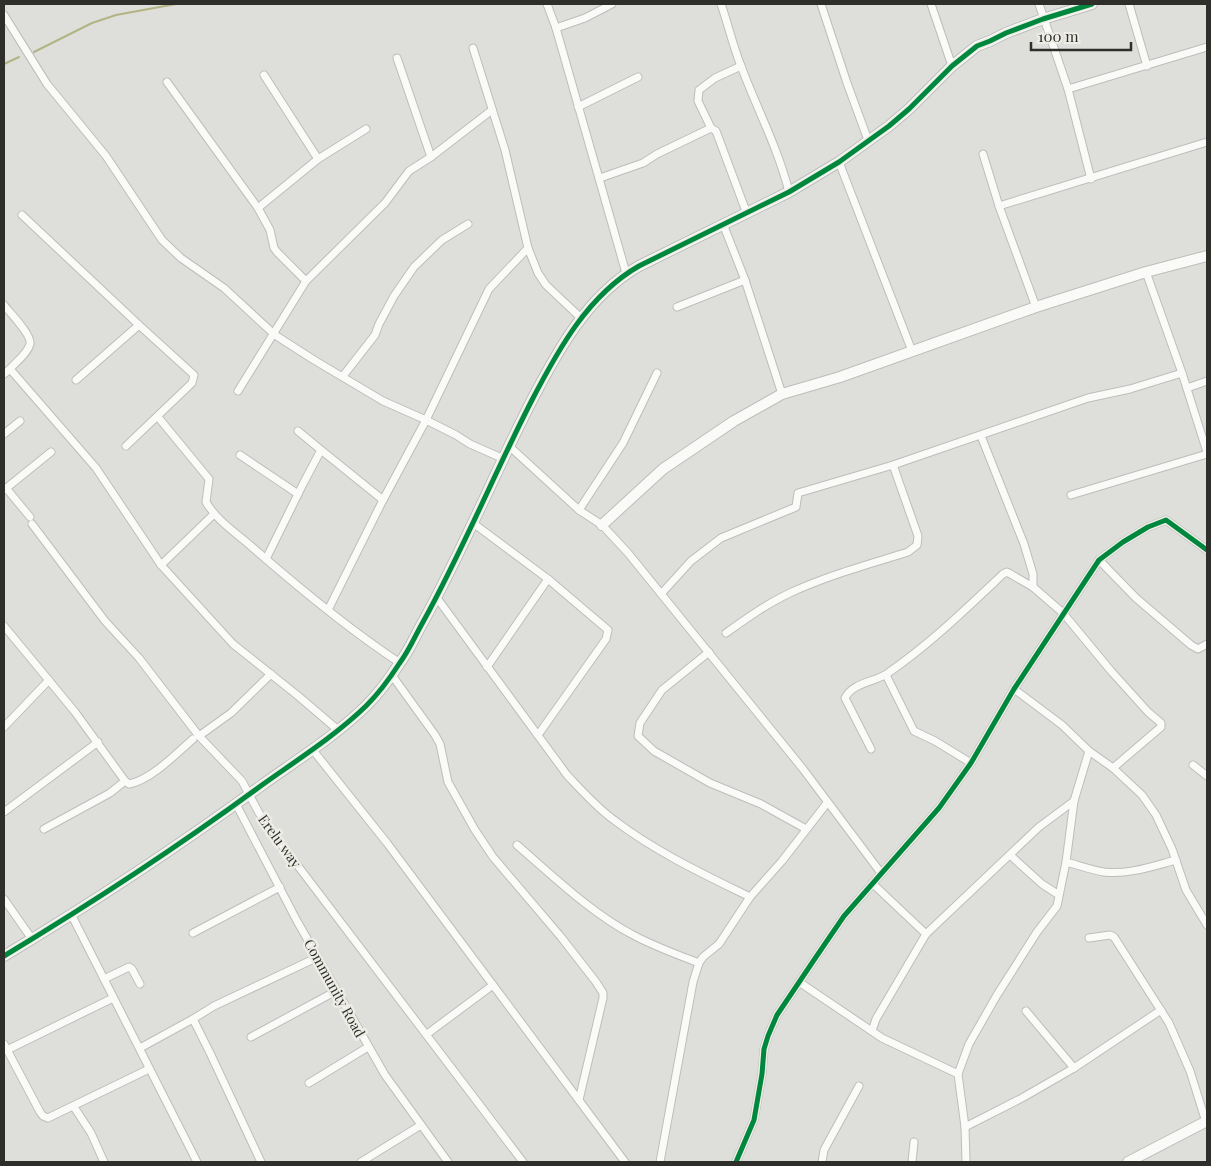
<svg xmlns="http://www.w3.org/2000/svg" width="1211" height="1166" font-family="'Playfair Display',serif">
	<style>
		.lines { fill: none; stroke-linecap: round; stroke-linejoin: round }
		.stream { stroke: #b3b485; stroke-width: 2 }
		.street-casing { stroke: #bdbdba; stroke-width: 9 }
		.secondary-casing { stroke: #bdbdba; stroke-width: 12 }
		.street { stroke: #fafaf9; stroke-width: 7 }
		.secondary { stroke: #fafaf9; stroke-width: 10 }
		.cycleway-casing { stroke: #edede6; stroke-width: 8 }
		.cycleway { stroke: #00873e; stroke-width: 5 }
		.labels { text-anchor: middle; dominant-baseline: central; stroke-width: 5; stroke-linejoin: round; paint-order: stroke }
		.street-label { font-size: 14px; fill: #2e2e2b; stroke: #edede6 }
	</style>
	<rect width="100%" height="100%" fill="#dedfda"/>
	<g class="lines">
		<g class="stream">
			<path d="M 34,52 L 92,23 L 116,15 L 176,4"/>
			<path d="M 4,64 L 19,57"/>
		</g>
		<g class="street-casing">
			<g id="street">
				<path d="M 547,4 L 556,28 L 626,273"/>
				<path d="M 721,4 C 728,24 733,46 741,66 C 757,109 778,148 789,192"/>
				<path d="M 821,4 L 847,83 L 868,140"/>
				<path d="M 931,4 L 952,66"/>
				<path d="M 1039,4 L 1068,89 L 1091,179"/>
				<path d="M 1129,4 L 1147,66"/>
				<path d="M 4,15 L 47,84 L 106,156 L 162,240 L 181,258 L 224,288 L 275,335 L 314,360 L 383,401 L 426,420 L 456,435 L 470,444 L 504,459"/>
				<path d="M 556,28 L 585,18 L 612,4"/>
				<path d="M 473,48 L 505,150 L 528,248 L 538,273 L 546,285 L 581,318"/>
				<path d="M 397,58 L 431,157"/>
				<path d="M 264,75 L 318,159"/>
				<path d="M 167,82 L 258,208 L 270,230 L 274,248 L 277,252 L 306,281"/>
				<path d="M 1068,89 L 1207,47"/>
				<path d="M 578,107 L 638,77"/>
				<path d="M 711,128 L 698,101 L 699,90 L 715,78 L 741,66"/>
				<path d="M 983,154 L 999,206 L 1036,307"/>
				<path d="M 839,162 L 912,351"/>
				<path d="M 600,178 L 643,163 L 657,154 L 711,128 L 716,131 L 747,214"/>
				<path d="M 999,206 L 1207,142"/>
				<path d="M 258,208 L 318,159 L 366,129"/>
				<path d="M 22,215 L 139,325 L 194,375 L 192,383 L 126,446"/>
				<path d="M 723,224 L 745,280 L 782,394"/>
				<path d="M 1146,272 L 1182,373 L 1207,452"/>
				<path d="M 4,305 C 10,313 32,335 30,344 C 28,353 16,362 10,369 L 96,468 L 161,565 L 192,599 L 233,644 L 297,695 L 338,730"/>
				<path d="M 677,307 L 745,280"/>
				<path d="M 4,374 L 10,369"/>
				<path d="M 343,376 L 375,335 L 379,324 L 394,296 L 414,267 L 442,240 L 468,224"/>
				<path d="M 76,380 L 139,325"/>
				<path d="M 1187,388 L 1207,381"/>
				<path d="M 238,391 L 306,281 L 385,203 L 409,171 L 431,157 L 492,110"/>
				<path d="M 158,417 L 209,479 L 206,502 C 216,520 236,533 252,547 C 299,588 348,629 400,663"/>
				<path d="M 298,431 L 321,450"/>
				<path d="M 4,434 L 20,421"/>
				<path d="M 981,436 L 1024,544 L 1033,574 L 1033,587"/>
				<path d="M 509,446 L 579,510 L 602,525 L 628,553 L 803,769 L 881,873"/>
				<path d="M 240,455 L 298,494"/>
				<path d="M 6,488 L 30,517"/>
				<path d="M 4,490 L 51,452"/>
				<path d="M 1071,495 L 1207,454"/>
				<path d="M 579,510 L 623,443 L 657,373"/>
				<path d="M 473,523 L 548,579 L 608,630 L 606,639 L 538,735"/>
				<path d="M 32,524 L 105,621 L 139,658 L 199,736 L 242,781 L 259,813 L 279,841 L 523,1162"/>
				<path d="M 266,559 L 303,484 L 321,450 L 383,500"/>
				<path d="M 1099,560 L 1136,598 L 1191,645 L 1198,649 L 1207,644"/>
				<path d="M 161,565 L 214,514"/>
				<path d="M 661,594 L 691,561 L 721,538 L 796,507 L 798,493 L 893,465 L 1088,398 L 1130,389 L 1182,373"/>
				<path d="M 437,598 L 567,775 C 582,791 596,807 614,820 C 656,852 703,874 750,897"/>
				<path d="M 328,610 L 383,500 L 426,420 L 489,289 L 528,248"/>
				<path d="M 4,626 L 75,712 L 125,781"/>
				<path d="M 726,633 C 747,618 768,603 792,592 C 829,575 870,564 908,552 L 917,545 L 918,536 L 893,465"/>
				<path d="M 709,652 L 662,690 L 640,723 L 638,736 L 654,751 L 710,783 L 761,804 L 806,829"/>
				<path d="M 487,667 L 548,579"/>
				<path d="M 391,674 L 435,735 L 440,744 L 448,782 L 475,830 L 493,857 L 561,937 L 596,982 L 603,993 L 603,998 L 579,1100"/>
				<path d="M 886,675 L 914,731 L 935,741 L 971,763"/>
				<path d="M 1014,689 L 1062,725 L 1089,751 L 1113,768 L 1142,795 L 1156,815 L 1172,849 L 1186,890 L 1207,925"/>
				<path d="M 4,727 L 49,680"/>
				<path d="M 199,736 L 231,713 L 271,674"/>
				<path d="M 312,749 L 387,843 L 625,1162"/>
				<path d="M 871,749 L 845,698 C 853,682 876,682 888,673 C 930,644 966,609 1003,574 L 1007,572 L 1033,587 L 1063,613 L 1111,671 L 1148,712 L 1161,723 L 1161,727 L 1113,768"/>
				<path d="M 1193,765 L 1207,776"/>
				<path d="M 236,804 L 297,921 L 385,1075 L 448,1162"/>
				<path d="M 4,812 L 98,742"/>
				<path d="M 44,829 L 110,793 L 125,781 L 129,784 C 151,780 177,753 193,739"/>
				<path d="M 517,845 C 554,877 592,914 635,936 C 656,947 678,955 699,963"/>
				<path d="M 1010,855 L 1042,884 L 1059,895"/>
				<path d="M 1066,862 C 1078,865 1091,870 1104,872 C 1128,875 1153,866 1176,860"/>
				<path d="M 872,883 L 926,934"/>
				<path d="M 4,899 L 32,939"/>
				<path d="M 71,914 L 197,1162"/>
				<path d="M 193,933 L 280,887"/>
				<path d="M 1089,938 L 1110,935 L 1114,937 L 1169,1023 L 1190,1071 L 1206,1122"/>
				<path d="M 104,979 L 129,967 L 132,969 L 140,984"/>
				<path d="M 799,982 L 882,1038 L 958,1074 L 965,1127 L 966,1162"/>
				<path d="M 1026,1011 L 1074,1068"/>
				<path d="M 193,1019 L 211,1055 L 261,1162"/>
				<path d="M 872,1031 L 876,1019 L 926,934 L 1039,827 L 1074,801"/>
				<path d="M 427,1034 L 493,985"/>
				<path d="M 251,1037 L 336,991"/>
				<path d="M 4,1044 L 40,1112 L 43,1116 L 48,1118 L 149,1069"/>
				<path d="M 140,1048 L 193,1019 L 214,1006 L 318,957"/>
				<path d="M 7,1050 L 113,998"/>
				<path d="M 958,1074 L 969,1044 L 997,995 L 1037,932 L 1057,906 L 1066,862 L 1074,801 L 1089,751"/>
				<path d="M 309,1083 L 368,1047"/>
				<path d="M 74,1107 L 91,1133 L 104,1162"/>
				<path d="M 965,1127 L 1022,1098 L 1074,1068 L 1161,1010"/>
				<path d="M 361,1162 L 421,1125"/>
				<path d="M 660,1162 L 693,982 L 699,963 L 703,957 L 719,944 L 750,897 L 782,861 L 827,803"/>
				<path d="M 736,1162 L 754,1120 L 762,1074 L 764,1049 L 768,1036 L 777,1015 L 816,957 L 844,916 L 939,808 L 971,763 L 1014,689 L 1099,560 L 1123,542 L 1148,527 L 1166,520 L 1207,550"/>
				<path d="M 822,1162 L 824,1150 L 859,1086"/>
				<path d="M 912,1162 L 914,1142"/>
			</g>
		</g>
		<g class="secondary-casing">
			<g id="secondary">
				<path d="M 602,525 L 663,469 L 734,421 L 782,394 L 840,377 L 1036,307 L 1146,272 L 1207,256"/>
				<path d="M 4,956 C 92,903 179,846 262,785 C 297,760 335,736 366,706 C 378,694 390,678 399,664 C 409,651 415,636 423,622 C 463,550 494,474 532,400 C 558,350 588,295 639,266 L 789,192 L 839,162 L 889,126 L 909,109 L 952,66 L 977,46 L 990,41 L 1006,33 L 1043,19 L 1092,4"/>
				<path d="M 1128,1162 L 1207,1121"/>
			</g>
		</g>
		<use href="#street" class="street"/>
		<use href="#secondary" class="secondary"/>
		<g class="cycleway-casing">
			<g id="cycleway">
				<path d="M 4,956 C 92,903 179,846 262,785 C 297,760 335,736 366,706 C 378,694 390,678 399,664 C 409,651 415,636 423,622 C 463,550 494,474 532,400 C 558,350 588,295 639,266 L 789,192 L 839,162 L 889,126 L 909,109 L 952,66 L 977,46 L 990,41 L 1006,33 L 1043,19 L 1092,4"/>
				<path d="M 736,1162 L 754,1120 L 762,1074 L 764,1049 L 768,1036 L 777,1015 L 816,957 L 844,916 L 939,808 L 971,763 L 1014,689 L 1099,560 L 1123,542 L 1148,527 L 1166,520 L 1207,550"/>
			</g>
		</g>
		<use href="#cycleway" class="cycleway"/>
	</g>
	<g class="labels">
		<g class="street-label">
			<text transform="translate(280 841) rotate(54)">Erelu way</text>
			<text transform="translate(335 988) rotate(61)">Community Road</text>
		</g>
	</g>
	<rect width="1211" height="1166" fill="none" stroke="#2e2e2b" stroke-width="10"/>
	<path d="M1031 42v8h100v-8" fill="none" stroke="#2e2e2b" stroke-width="2.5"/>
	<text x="1038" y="42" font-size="15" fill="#2e2e2b" stroke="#edede6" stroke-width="4" paint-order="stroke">100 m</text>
</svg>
